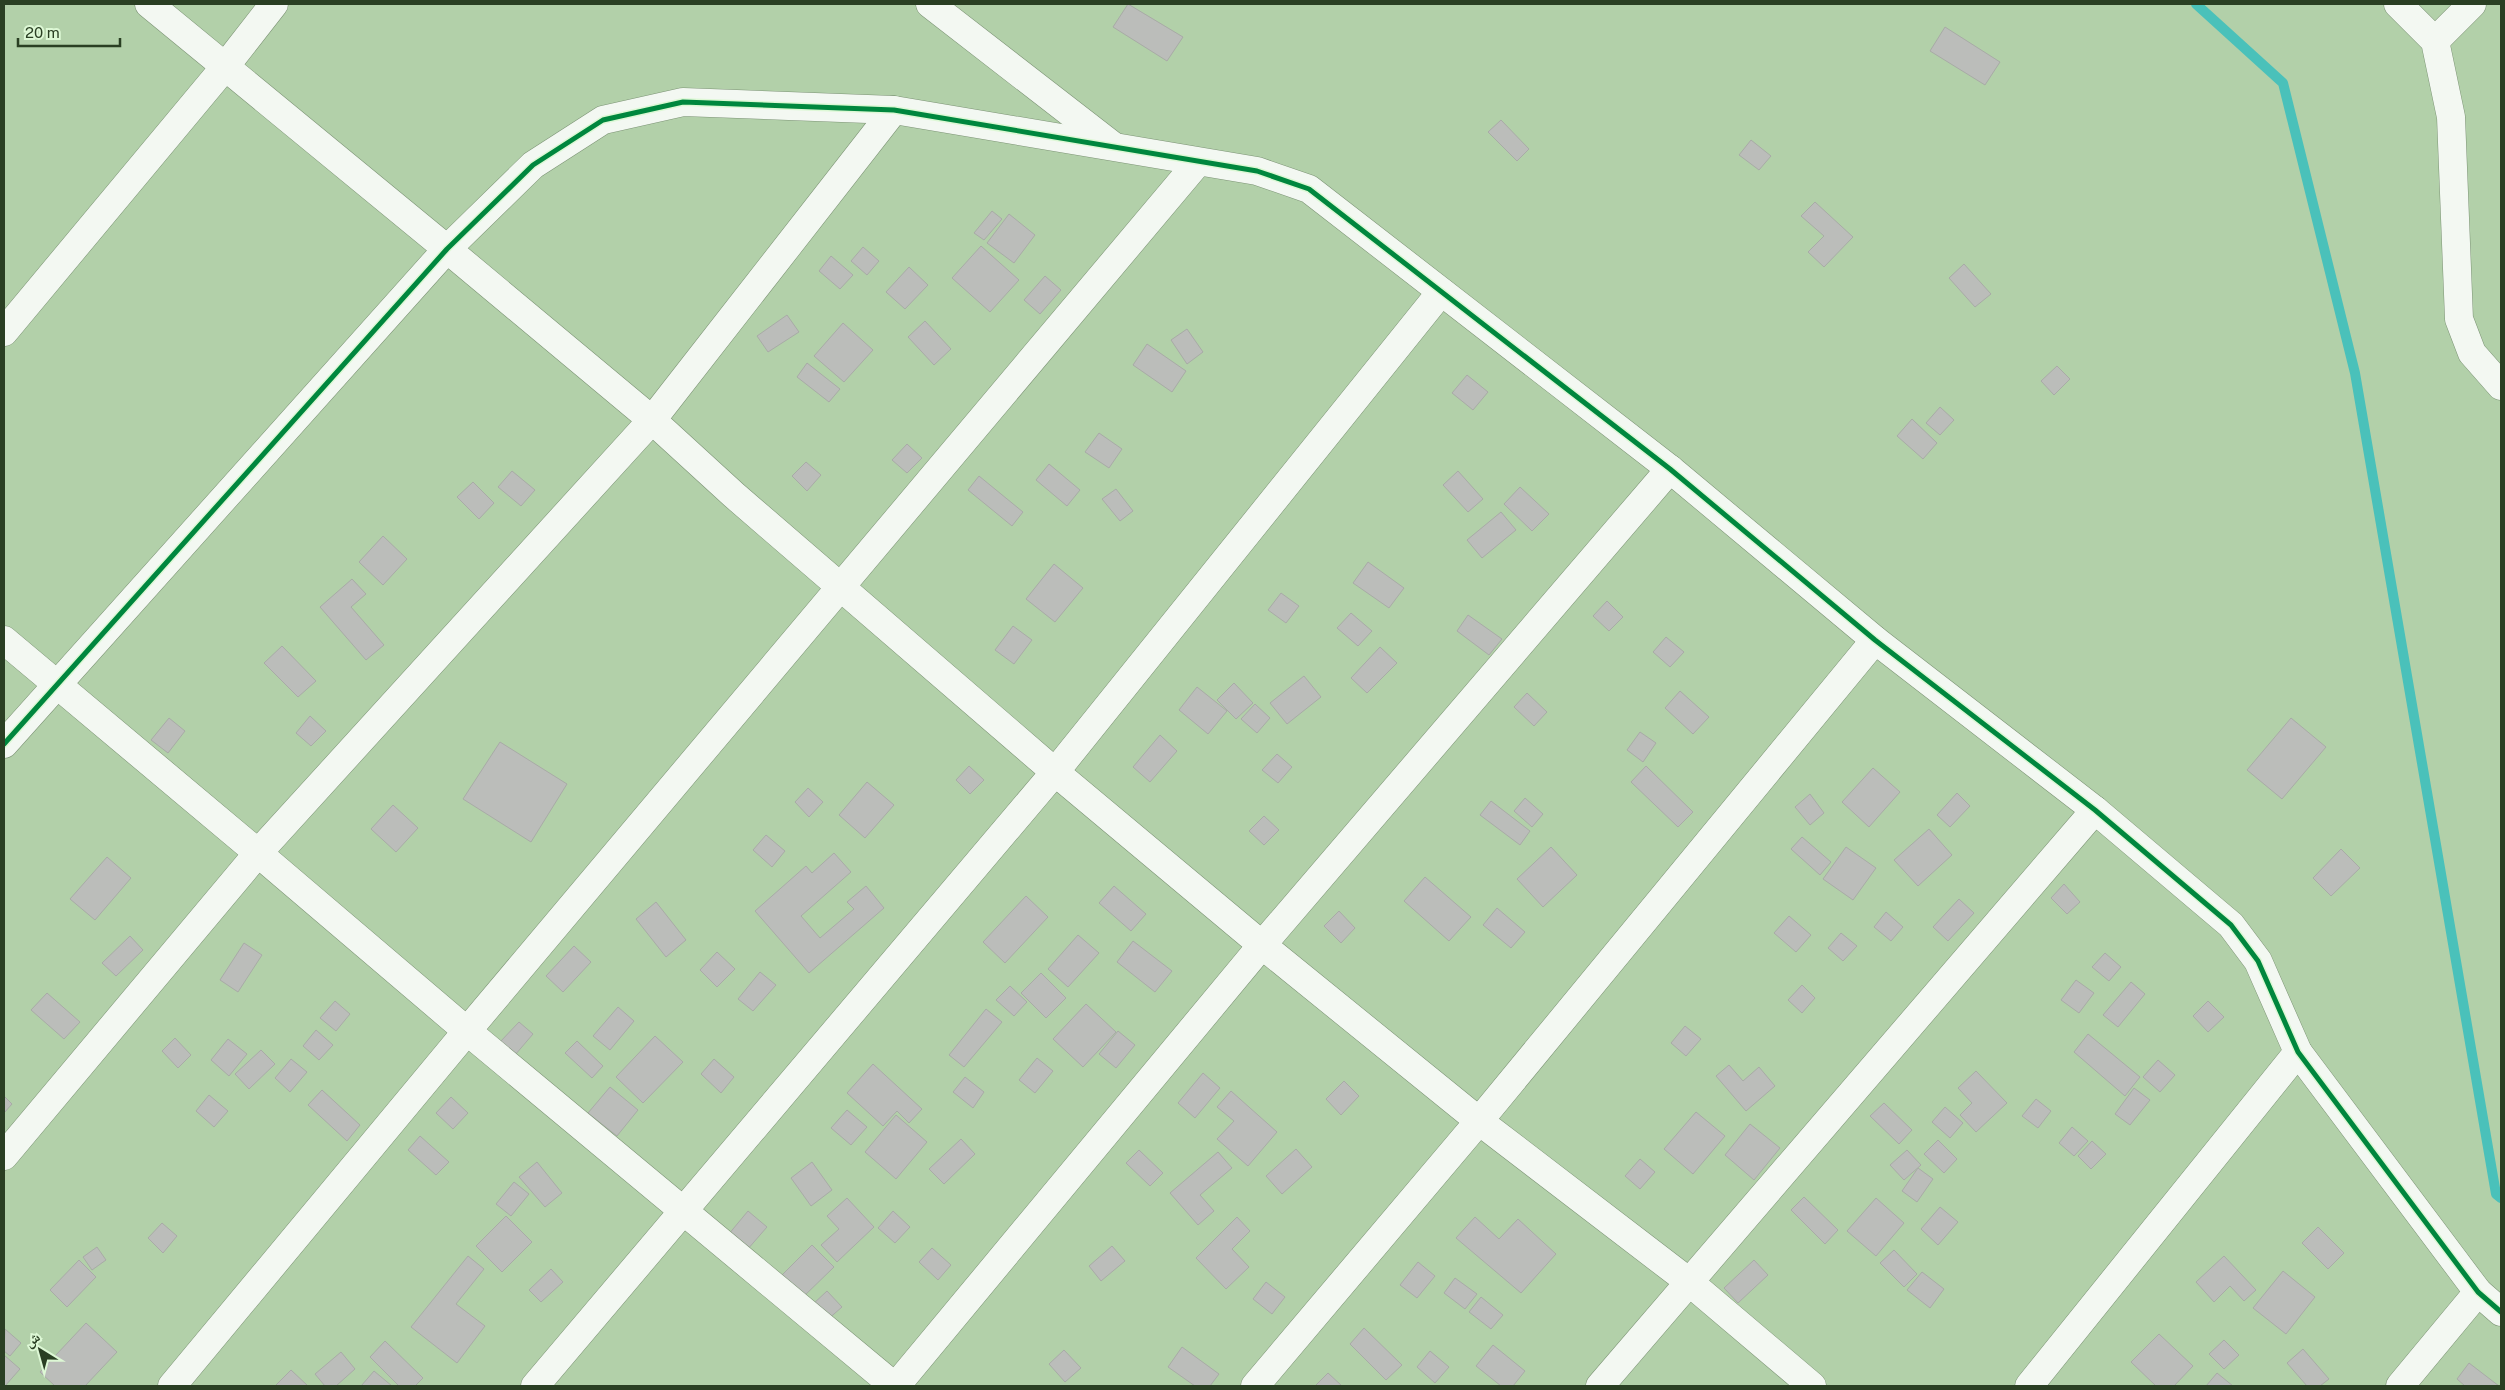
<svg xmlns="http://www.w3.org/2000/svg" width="2505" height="1390" font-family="'Public Sans','Noto Naskh Arabic',sans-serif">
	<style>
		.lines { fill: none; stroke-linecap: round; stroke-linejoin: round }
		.stream { stroke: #4ac1ba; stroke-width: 10 }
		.building { fill: #bbbdba; stroke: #a8aba6 }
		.minor-casing { stroke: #7c9375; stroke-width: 29 }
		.minor { stroke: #f3f8f2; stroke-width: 28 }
		.cycleway-casing { stroke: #ddf8d5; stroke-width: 8 }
		.cycleway { stroke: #00873e; stroke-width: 5 }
	</style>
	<rect width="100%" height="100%" fill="#b2d0a9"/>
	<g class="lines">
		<path class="stream" d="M 2196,4 L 2283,83 L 2355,373 L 2496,1194 L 2501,1198"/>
	</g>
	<g class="building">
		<path d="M 1128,4 L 1183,37 L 1167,61 L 1113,27 Z"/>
		<path d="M 1945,27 L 2000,62 L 1985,85 L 1930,51 Z"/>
		<path d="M 1501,120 L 1529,149 L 1517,161 L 1488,132 Z"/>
		<path d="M 1751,140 L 1771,156 L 1759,170 L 1739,155 Z"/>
		<path d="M 1815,202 L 1853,237 L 1824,267 L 1808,252 L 1824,236 L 1801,216 Z"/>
		<path d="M 992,211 L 1002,219 L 984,240 L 974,233 Z"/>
		<path d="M 1009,214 L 1035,235 L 1014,263 L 987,243 Z"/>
		<path d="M 981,246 L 1019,280 L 990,312 L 952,278 Z"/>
		<path d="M 863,247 L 879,261 L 867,275 L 851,261 Z"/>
		<path d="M 831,256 L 853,275 L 840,289 L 819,271 Z"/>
		<path d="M 1964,264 L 1991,294 L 1975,307 L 1949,278 Z"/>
		<path d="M 909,267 L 928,285 L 905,309 L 886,292 Z"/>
		<path d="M 1045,276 L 1061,290 L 1040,314 L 1024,300 Z"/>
		<path d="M 787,315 L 799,332 L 768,352 L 757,336 Z"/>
		<path d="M 925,321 L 951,349 L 934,365 L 908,337 Z"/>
		<path d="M 843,323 L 873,350 L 844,382 L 814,356 Z"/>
		<path d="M 1187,329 L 1203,352 L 1187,364 L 1171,340 Z"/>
		<path d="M 1147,344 L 1186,371 L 1172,392 L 1133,365 Z"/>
		<path d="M 807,363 L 840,389 L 829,402 L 797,377 Z"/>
		<path d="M 2057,366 L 2070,379 L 2054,395 L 2041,381 Z"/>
		<path d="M 1467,375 L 1488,392 L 1473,410 L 1452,393 Z"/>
		<path d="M 1940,407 L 1954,420 L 1940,435 L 1926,423 Z"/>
		<path d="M 1912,419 L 1937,443 L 1923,459 L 1897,436 Z"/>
		<path d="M 1099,433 L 1122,449 L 1109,468 L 1085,452 Z"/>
		<path d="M 907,444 L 922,458 L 907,473 L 892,460 Z"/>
		<path d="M 806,462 L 821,475 L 807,491 L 792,476 Z"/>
		<path d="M 1049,464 L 1080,490 L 1067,506 L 1036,480 Z"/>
		<path d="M 512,471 L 535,490 L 521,506 L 498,487 Z"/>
		<path d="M 1458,471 L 1483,499 L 1468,512 L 1443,485 Z"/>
		<path d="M 979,476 L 1023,512 L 1012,526 L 968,490 Z"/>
		<path d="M 473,482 L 494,503 L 479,519 L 457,497 Z"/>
		<path d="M 1520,487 L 1549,514 L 1532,531 L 1504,504 Z"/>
		<path d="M 1116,489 L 1133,511 L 1120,521 L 1102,499 Z"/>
		<path d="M 1501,512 L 1516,530 L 1482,558 L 1467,540 Z"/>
		<path d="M 383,536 L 407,559 L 383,585 L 359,562 Z"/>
		<path d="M 1368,562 L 1404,588 L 1389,608 L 1353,583 Z"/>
		<path d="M 1054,564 L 1083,588 L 1055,622 L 1026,599 Z"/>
		<path d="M 352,579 L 366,594 L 351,607 L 384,645 L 366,660 L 320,607 Z"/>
		<path d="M 1281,593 L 1299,606 L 1286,623 L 1268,610 Z"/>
		<path d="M 1607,601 L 1623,617 L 1609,631 L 1593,616 Z"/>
		<path d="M 1351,613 L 1372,631 L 1358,646 L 1337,628 Z"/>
		<path d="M 1468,615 L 1502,639 L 1489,655 L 1457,631 Z"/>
		<path d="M 1013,626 L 1032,640 L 1014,664 L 995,650 Z"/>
		<path d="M 1666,637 L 1684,652 L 1670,667 L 1653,652 Z"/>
		<path d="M 282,646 L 316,681 L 298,697 L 264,663 Z"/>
		<path d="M 1380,647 L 1397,663 L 1367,693 L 1351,678 Z"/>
		<path d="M 1304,676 L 1321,697 L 1287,724 L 1270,703 Z"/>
		<path d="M 1234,683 L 1253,703 L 1236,719 L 1217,700 Z"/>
		<path d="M 1197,687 L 1227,711 L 1208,734 L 1179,710 Z"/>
		<path d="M 1680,691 L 1709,717 L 1693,734 L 1665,708 Z"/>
		<path d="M 1527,693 L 1547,712 L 1534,726 L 1514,707 Z"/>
		<path d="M 1255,704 L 1270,718 L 1257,733 L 1241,719 Z"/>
		<path d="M 310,716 L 326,731 L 311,746 L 296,733 Z"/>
		<path d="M 169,718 L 185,731 L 168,753 L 151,740 Z"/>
		<path d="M 2291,718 L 2326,747 L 2282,799 L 2247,770 Z"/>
		<path d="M 1640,732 L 1656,743 L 1643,762 L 1627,750 Z"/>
		<path d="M 1160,735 L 1177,751 L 1150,782 L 1133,767 Z"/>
		<path d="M 500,742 L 567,784 L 531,842 L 463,799 Z"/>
		<path d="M 1277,754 L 1292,767 L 1278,783 L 1262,770 Z"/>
		<path d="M 969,766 L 984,780 L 970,794 L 956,780 Z"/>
		<path d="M 1646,766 L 1693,812 L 1678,827 L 1631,782 Z"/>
		<path d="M 1873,768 L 1900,792 L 1869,827 L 1842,802 Z"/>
		<path d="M 867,782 L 894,805 L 865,838 L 839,815 Z"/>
		<path d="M 808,788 L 823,802 L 809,817 L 795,802 Z"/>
		<path d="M 1957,793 L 1970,806 L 1950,827 L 1937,815 Z"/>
		<path d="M 1810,794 L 1824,813 L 1810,825 L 1795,807 Z"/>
		<path d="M 1525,798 L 1543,814 L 1532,827 L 1514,811 Z"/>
		<path d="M 1491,801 L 1530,831 L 1520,845 L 1480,815 Z"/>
		<path d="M 393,805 L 418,828 L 396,852 L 371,829 Z"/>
		<path d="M 1264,816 L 1279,830 L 1264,845 L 1249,831 Z"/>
		<path d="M 1929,829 L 1952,855 L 1918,886 L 1894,860 Z"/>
		<path d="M 766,835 L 785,851 L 772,867 L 753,850 Z"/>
		<path d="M 1802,837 L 1831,862 L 1820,875 L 1791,849 Z"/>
		<path d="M 1551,847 L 1577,875 L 1543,907 L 1517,879 Z"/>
		<path d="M 1846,847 L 1876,868 L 1853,900 L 1823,879 Z"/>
		<path d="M 2341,849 L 2360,868 L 2331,896 L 2313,878 Z"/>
		<path d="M 834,853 L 851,872 L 801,916 L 820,938 L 854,909 L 847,902 L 866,886 L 884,908 L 809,973 L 755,911 L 806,866 L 812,873 Z"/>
		<path d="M 107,857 L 131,878 L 95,920 L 70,899 Z"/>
		<path d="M 1425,877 L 1471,917 L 1449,941 L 1404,901 Z"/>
		<path d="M 2064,884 L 2080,902 L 2067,914 L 2051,898 Z"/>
		<path d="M 1114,886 L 1146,914 L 1131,931 L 1099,903 Z"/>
		<path d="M 1026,896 L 1048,917 L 1005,963 L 983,942 Z"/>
		<path d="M 1959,899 L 1974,913 L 1948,941 L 1933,927 Z"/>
		<path d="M 656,902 L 686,940 L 666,957 L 636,919 Z"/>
		<path d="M 1497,908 L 1525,932 L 1511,948 L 1483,925 Z"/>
		<path d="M 1339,911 L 1355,928 L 1341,943 L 1324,926 Z"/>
		<path d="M 1886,912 L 1903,927 L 1891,941 L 1874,927 Z"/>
		<path d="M 1789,916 L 1811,935 L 1796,952 L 1774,933 Z"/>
		<path d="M 1841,933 L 1857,946 L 1843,961 L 1828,948 Z"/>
		<path d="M 1078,935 L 1099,953 L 1068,987 L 1048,969 Z"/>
		<path d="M 130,936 L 143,950 L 116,976 L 102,963 Z"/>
		<path d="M 1133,941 L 1172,971 L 1155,992 L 1117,962 Z"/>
		<path d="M 244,943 L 262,955 L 238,992 L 220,980 Z"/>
		<path d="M 574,946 L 591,962 L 563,992 L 546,976 Z"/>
		<path d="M 717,952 L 735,969 L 717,987 L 700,970 Z"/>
		<path d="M 2105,953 L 2121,967 L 2109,981 L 2092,967 Z"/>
		<path d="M 760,972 L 776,985 L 753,1011 L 738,999 Z"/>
		<path d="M 1041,973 L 1066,998 L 1046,1018 L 1021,993 Z"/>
		<path d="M 2076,980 L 2094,993 L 2079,1013 L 2061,1000 Z"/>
		<path d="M 2131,982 L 2145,994 L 2118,1027 L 2103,1015 Z"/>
		<path d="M 1802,985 L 1815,998 L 1802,1013 L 1788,1000 Z"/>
		<path d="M 1010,986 L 1027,1002 L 1014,1016 L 996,1000 Z"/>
		<path d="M 47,993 L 80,1022 L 64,1039 L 31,1010 Z"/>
		<path d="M 335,1001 L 350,1014 L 336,1031 L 320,1018 Z"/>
		<path d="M 2208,1001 L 2224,1017 L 2208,1032 L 2193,1016 Z"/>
		<path d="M 1086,1004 L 1116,1032 L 1083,1067 L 1053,1039 Z"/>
		<path d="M 618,1007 L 634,1021 L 610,1050 L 593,1036 Z"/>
		<path d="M 986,1009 L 1002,1022 L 964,1067 L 949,1055 Z"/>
		<path d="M 519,1022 L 533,1034 L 515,1055 L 500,1042 Z"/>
		<path d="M 1685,1026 L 1701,1039 L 1686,1056 L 1671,1043 Z"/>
		<path d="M 316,1030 L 333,1045 L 319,1060 L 303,1046 Z"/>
		<path d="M 1118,1031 L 1135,1045 L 1116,1068 L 1099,1054 Z"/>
		<path d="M 2088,1034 L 2140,1077 L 2125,1096 L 2074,1052 Z"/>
		<path d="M 655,1036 L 683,1062 L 643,1103 L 616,1077 Z"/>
		<path d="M 175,1038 L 191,1055 L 178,1068 L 162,1051 Z"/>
		<path d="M 228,1039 L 247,1054 L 229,1076 L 211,1060 Z"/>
		<path d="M 577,1041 L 603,1066 L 592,1078 L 565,1053 Z"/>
		<path d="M 261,1050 L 275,1064 L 249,1089 L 235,1074 Z"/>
		<path d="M 1037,1058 L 1053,1071 L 1035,1093 L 1019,1080 Z"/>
		<path d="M 291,1059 L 307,1072 L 290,1092 L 275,1078 Z"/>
		<path d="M 714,1059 L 734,1077 L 721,1093 L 701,1074 Z"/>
		<path d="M 2158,1060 L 2175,1075 L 2160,1092 L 2143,1077 Z"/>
		<path d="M 873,1064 L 922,1109 L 909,1123 L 897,1111 L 883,1126 L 847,1093 Z"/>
		<path d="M 1729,1065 L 1743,1081 L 1759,1067 L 1775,1086 L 1746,1111 L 1716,1076 Z"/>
		<path d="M 1976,1071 L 2007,1103 L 1976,1132 L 1960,1115 L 1972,1103 L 1958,1088 Z"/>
		<path d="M 1203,1073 L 1220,1088 L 1195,1118 L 1178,1103 Z"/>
		<path d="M 965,1077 L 984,1092 L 973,1108 L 953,1092 Z"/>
		<path d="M 1344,1081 L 1359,1096 L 1341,1115 L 1326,1099 Z"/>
		<path d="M 610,1087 L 638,1110 L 617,1136 L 588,1113 Z"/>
		<path d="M 2134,1088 L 2150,1100 L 2130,1125 L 2115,1114 Z"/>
		<path d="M 322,1090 L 360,1125 L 347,1141 L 308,1105 Z"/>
		<path d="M 1231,1091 L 1277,1132 L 1248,1166 L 1217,1139 L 1234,1121 L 1217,1107 Z"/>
		<path d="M 209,1095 L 228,1111 L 214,1127 L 196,1111 Z"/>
		<path d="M 4,1096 L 12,1104 L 4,1113 Z"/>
		<path d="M 451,1097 L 468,1113 L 453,1129 L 436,1113 Z"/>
		<path d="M 2036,1099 L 2051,1111 L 2038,1128 L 2022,1116 Z"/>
		<path d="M 1884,1103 L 1912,1130 L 1899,1144 L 1870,1116 Z"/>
		<path d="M 1945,1107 L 1963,1123 L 1950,1138 L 1932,1122 Z"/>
		<path d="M 847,1110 L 867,1127 L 851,1145 L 831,1128 Z"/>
		<path d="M 1696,1112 L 1725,1136 L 1693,1174 L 1664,1149 Z"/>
		<path d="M 896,1115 L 927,1142 L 896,1179 L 865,1152 Z"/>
		<path d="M 1750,1124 L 1780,1148 L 1754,1180 L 1725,1155 Z"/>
		<path d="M 2072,1127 L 2088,1141 L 2074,1156 L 2059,1143 Z"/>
		<path d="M 420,1136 L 449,1162 L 436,1175 L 408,1150 Z"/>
		<path d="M 961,1139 L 975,1154 L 944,1184 L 929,1169 Z"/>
		<path d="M 1938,1140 L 1957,1159 L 1944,1173 L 1924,1154 Z"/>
		<path d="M 2092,1141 L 2106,1154 L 2091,1169 L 2078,1156 Z"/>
		<path d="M 1296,1149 L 1312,1167 L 1282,1194 L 1266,1176 Z"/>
		<path d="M 1139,1150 L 1163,1173 L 1150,1186 L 1126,1163 Z"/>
		<path d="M 1907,1150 L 1921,1165 L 1904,1180 L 1890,1165 Z"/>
		<path d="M 1218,1152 L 1232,1168 L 1200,1195 L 1214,1211 L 1198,1225 L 1170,1193 Z"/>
		<path d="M 1640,1159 L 1655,1172 L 1640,1189 L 1625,1176 Z"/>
		<path d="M 537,1162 L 562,1193 L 545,1207 L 519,1177 Z"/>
		<path d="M 812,1162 L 832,1190 L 811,1206 L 791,1178 Z"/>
		<path d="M 1918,1168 L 1933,1179 L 1917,1202 L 1902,1191 Z"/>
		<path d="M 514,1182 L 529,1194 L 511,1216 L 496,1204 Z"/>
		<path d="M 1804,1197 L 1838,1230 L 1825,1244 L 1791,1210 Z"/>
		<path d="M 847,1198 L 874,1227 L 837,1262 L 821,1245 L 839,1229 L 827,1216 Z"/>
		<path d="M 1876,1198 L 1904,1223 L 1876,1256 L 1847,1231 Z"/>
		<path d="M 1940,1207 L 1958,1222 L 1938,1245 L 1921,1229 Z"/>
		<path d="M 748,1211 L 767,1227 L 747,1250 L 728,1235 Z"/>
		<path d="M 893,1211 L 910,1227 L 895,1243 L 878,1228 Z"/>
		<path d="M 506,1216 L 532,1242 L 502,1272 L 476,1246 Z"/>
		<path d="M 1237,1217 L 1250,1231 L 1232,1249 L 1249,1267 L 1226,1289 L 1196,1258 Z"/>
		<path d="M 1475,1217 L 1499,1239 L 1518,1219 L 1556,1254 L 1521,1293 L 1456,1238 Z"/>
		<path d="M 162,1223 L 177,1236 L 163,1253 L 148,1238 Z"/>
		<path d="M 2318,1227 L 2344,1253 L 2328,1269 L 2302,1243 Z"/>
		<path d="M 812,1245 L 834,1267 L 801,1299 L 780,1277 Z"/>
		<path d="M 1112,1246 L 1125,1261 L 1101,1281 L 1089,1266 Z"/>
		<path d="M 97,1247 L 106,1260 L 92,1270 L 83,1257 Z"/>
		<path d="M 932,1248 L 951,1265 L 938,1280 L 919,1262 Z"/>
		<path d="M 1894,1250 L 1917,1274 L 1904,1287 L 1880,1263 Z"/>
		<path d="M 468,1256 L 484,1269 L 456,1304 L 485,1326 L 457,1363 L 411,1327 Z"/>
		<path d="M 2224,1256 L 2256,1290 L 2244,1301 L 2230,1286 L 2214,1302 L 2196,1282 Z"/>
		<path d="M 79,1260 L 96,1277 L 67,1307 L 50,1290 Z"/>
		<path d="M 1754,1260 L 1768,1275 L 1738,1303 L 1724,1288 Z"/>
		<path d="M 1418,1262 L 1435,1276 L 1417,1298 L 1400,1285 Z"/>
		<path d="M 551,1269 L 563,1282 L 541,1302 L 529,1290 Z"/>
		<path d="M 2283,1271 L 2315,1297 L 2286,1334 L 2253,1308 Z"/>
		<path d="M 1922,1272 L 1944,1289 L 1930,1308 L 1907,1290 Z"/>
		<path d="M 1455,1278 L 1477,1294 L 1465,1309 L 1444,1293 Z"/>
		<path d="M 1266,1282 L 1285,1297 L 1272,1314 L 1253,1299 Z"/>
		<path d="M 827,1291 L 842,1307 L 826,1321 L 812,1305 Z"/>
		<path d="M 1481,1297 L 1503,1315 L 1491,1329 L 1469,1312 Z"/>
		<path d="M 86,1323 L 117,1352 L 85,1386 L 55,1386 L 40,1372 Z"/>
		<path d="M 1364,1328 L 1402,1365 L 1386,1380 L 1350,1344 Z"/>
		<path d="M 5,1329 L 21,1343 L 10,1356 L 4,1351 Z"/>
		<path d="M 2159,1334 L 2193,1366 L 2174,1386 L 2156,1386 L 2131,1362 Z"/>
		<path d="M 2224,1340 L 2239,1355 L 2224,1369 L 2209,1354 Z"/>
		<path d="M 385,1341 L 423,1378 L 415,1386 L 399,1386 L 370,1357 Z"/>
		<path d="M 1493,1345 L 1525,1371 L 1513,1386 L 1501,1386 L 1476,1366 Z"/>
		<path d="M 1182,1347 L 1219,1374 L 1210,1386 L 1195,1386 L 1168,1367 Z"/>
		<path d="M 2303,1349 L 2329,1379 L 2320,1386 L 2307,1386 L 2287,1363 Z"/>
		<path d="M 1064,1350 L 1081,1368 L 1065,1382 L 1049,1364 Z"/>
		<path d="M 1430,1351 L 1449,1367 L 1435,1383 L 1417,1367 Z"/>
		<path d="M 341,1352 L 355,1369 L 336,1386 L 325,1386 L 315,1374 Z"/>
		<path d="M 4,1355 L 20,1369 L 5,1386 L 4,1386 Z"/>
		<path d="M 2469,1363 L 2499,1386 L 2465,1386 L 2457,1379 Z"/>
		<path d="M 291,1370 L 308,1386 L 275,1386 Z"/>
		<path d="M 374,1371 L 392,1386 L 361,1386 Z"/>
		<path d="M 1328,1373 L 1342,1386 L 1315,1386 Z"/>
		<path d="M 2217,1373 L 2233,1386 L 2206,1386 Z"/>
	</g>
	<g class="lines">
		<g class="minor-casing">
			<g id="minor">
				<path d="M 149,4 L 447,249 L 652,420 L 734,495 L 1055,772 L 1262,945 L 1479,1121 L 1688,1281 L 1812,1386"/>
				<path d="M 930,4 L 1112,145"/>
				<path d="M 2398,4 L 2435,41 L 2451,117 L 2459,319 L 2472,353 L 2501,386"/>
				<path d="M 2435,41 L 2472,4"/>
				<path d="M 4,332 L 224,68 L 274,4"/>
				<path d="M 4,640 L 258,853 L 467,1031 L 894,1386"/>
				<path d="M 4,744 L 447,249 L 533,165 L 603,120 L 683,102 L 894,110 L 1257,171 L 1309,189 L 1670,469 L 1875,640 L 2095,810 L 2231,925 L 2258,961 L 2298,1052 L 2478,1292 L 2501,1312"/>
				<path d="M 4,1156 L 258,853 L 652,420 L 894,110"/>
				<path d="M 172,1386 L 467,1031 L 1198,162"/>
				<path d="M 535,1386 L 1055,772 L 1441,292"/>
				<path d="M 896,1386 L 1262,945 L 1670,469"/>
				<path d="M 1255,1386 L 1479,1121 L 1875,640"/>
				<path d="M 1600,1386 L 2095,810"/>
				<path d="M 2029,1386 L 2298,1052"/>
				<path d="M 2400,1386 L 2478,1292"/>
			</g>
		</g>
		<use href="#minor" class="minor"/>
		<g class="cycleway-casing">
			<path id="cycleway" d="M 4,744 L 447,249 L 533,165 L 603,120 L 683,102 L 894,110 L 1257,171 L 1309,189 L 1670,469 L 1875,640 L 2095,810 L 2231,925 L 2258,961 L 2298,1052 L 2478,1292 L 2501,1312"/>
		</g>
		<use href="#cycleway" class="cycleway"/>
	</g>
	<rect width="2505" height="1390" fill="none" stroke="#2a3f23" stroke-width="10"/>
	<g transform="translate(40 1350) rotate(323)" stroke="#ddf8d5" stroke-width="4" paint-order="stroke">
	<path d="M0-4L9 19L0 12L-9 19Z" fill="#2a3f23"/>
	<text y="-8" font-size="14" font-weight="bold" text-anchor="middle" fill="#2a3f23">ش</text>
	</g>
	<path d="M18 38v8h102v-8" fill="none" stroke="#2a3f23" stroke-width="2.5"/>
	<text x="25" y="38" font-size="15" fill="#2a3f23" stroke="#ddf8d5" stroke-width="4" paint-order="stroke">20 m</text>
</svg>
